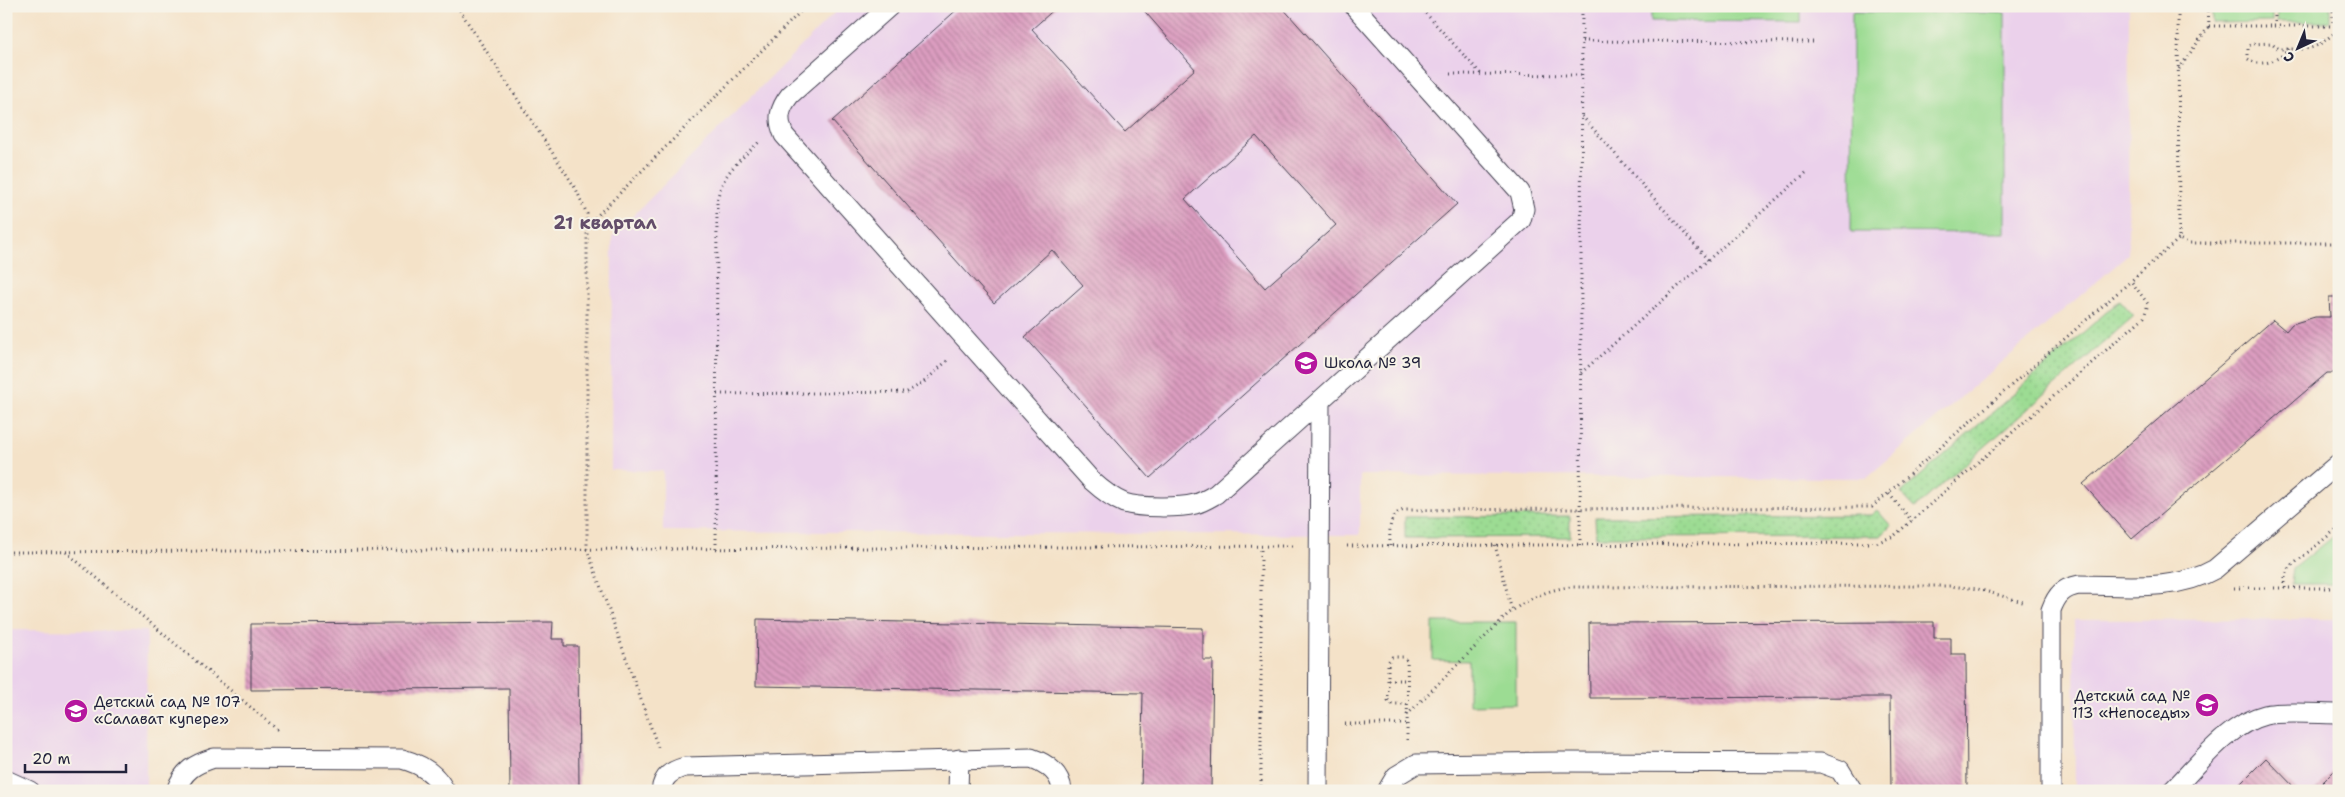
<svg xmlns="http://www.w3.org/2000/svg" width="2345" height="797" font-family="'Shantell Sans',sans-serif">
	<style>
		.built { fill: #ebd1eb }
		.grass { fill: url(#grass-dots); stroke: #5f7f67 }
		.green { fill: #9cdc93; stroke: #5f7f67 }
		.building { fill: url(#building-back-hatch); fill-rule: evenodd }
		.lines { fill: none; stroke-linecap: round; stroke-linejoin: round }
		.service-casing { stroke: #423f50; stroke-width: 21 }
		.path { stroke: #423f50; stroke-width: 3; stroke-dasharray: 1 4; stroke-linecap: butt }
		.service { stroke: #fff; stroke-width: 19 }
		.labels { text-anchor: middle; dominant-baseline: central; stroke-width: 4; stroke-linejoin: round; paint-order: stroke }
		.poi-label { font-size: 15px; fill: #22223b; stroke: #f7f3e8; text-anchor: start }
		.quarter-label { font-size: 18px; font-weight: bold; fill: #634d6a; stroke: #f7f3e8 }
	</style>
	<defs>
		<pattern id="grass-dots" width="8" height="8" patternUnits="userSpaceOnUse" patternTransform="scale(1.25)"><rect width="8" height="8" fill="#9cdc93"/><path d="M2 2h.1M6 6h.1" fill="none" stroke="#86bc80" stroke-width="1.8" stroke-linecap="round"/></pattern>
		<pattern id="building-back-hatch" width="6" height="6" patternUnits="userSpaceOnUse" patternTransform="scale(1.25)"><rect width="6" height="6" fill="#dc9dc0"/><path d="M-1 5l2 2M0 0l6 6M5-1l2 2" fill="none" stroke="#b2809d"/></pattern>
	</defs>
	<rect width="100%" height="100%" fill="#f7f3e8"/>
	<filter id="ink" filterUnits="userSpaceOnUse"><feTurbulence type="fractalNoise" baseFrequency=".02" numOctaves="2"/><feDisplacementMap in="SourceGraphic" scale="10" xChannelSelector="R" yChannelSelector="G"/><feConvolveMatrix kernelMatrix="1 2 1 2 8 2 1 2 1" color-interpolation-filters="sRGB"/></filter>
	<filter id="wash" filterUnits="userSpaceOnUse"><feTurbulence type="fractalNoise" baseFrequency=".0096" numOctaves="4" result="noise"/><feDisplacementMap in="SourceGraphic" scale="20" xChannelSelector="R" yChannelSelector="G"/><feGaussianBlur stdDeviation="1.12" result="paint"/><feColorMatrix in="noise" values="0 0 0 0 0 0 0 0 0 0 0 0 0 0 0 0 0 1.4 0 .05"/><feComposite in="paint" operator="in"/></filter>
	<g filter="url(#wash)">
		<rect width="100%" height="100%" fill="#f4e2c8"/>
		<g class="built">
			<path d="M 841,6 L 2129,6 L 2128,255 L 1866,478 L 1360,475 L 1360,535 L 663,531 L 663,471 L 611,470 L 612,237 Z"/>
			<path d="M 2339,619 L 2339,791 L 2075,791 L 2074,620 Z"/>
			<path d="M 6,630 L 147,631 L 146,791 L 6,791 Z"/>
		</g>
		<g class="grass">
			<path d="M 2120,300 L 2134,316 L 1915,508 L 1901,493 Z"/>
			<path d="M 1877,510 L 1891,526 L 1881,536 L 1596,537 L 1595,517 L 1871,515 Z"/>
			<path d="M 1570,516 L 1570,537 L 1405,538 L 1405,517 Z"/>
		</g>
		<g class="green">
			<path d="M 1651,6 L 1801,6 L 1801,22 L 1651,21 Z"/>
			<path d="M 2212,6 L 2272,6 L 2272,22 L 2212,23 Z"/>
			<rect x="2277" y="6" width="53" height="16"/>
			<path d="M 1852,12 L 2005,13 L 2005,233 L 1851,232 Z"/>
			<path d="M 2339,532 L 2339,584 L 2291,584 L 2293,569 Z"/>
			<path d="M 1433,622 L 1516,622 L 1516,704 L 1469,705 L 1469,661 L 1433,660 Z"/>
		</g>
		<g id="blocks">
			<g class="building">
				<path d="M 961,6 L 1058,6 L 1032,29 L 1125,132 L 1195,69 L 1140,6 L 1281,6 L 1457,204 L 1150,478 L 1025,337 L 1083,285 L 1052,250 L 994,303 L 832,121 ZM 1256,136 L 1336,225 L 1265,288 L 1185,199 Z"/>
				<path d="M 2329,297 L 2339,297 L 2339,373 L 2327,373 L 2132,539 L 2083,484 L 2273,320 L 2286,331 L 2292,324 L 2315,317 L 2330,317 Z"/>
				<path d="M 757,619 L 1203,628 L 1203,660 L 1213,660 L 1211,791 L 1141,791 L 1143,693 L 756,686 Z"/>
				<path d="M 553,622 L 552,639 L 564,639 L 564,646 L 578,646 L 579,791 L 510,791 L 509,688 L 251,690 L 251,624 Z"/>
				<path d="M 1934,622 L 1934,638 L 1951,638 L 1951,654 L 1966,654 L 1967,791 L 1891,791 L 1890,697 L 1590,698 L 1589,623 Z"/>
				<path d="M 2266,758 L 2298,791 L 2233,791 Z"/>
				<path d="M 2339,766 L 2339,791 L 2314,791 Z"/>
			</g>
		</g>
	</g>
	<g filter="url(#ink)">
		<use href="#blocks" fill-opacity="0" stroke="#423f50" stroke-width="1"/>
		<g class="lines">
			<g class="service-casing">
				<g id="service">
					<path d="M 890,6 L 790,95 C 779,109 777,119 784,135 L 1092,481 C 1102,490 1112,498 1124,503 C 1140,508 1179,508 1195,504 C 1203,502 1209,498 1216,494 L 1521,220 L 1524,209 L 1520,192 L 1354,6"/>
					<path d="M 6,780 L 30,791"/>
					<path d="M 176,791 C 183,770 195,764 214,758 L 402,759 C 421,764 436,773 445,791"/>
					<path d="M 661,791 C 663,776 671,771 685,767 L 1031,758 C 1046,763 1061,773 1062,791"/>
					<path d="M 958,791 L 959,759"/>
					<path d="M 1318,791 L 1320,401"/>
					<path d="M 1387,791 L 1396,776 L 1416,764 L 1561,762 L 1821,763 L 1840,770 L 1853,791"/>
					<path d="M 2051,791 L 2051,610 C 2057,594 2063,588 2079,585 C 2125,585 2175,592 2215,569 L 2339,463"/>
					<path d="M 2172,791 C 2198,765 2228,724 2265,715 C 2280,711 2321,714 2339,714"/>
				</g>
			</g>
			<g class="path">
				<path d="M 457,6 L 576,189 L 587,214 L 587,549 L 659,750"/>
				<path d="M 1419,6 L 1481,74"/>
				<path d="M 2178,6 L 2179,239 L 2188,243 L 2339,243"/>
				<path d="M 2208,6 L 2209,26 L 2339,26"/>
				<path d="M 2275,6 L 2275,26"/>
				<path d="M 2333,6 L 2333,26"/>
				<path d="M 1582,41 L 1817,42"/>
				<path d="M 2289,49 C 2280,59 2262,69 2248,59 L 2248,47 L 2251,44 L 2272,43 L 2279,49 C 2313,49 2312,52 2339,29"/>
				<path d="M 2179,69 L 2209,26"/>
				<path d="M 1450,74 L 1581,75"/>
				<path d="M 1582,116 L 1708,260"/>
				<path d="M 588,225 L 806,6"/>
				<path d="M 1581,373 L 1808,171"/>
				<path d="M 717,394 L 907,392 L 924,382 L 949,359"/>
				<path d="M 1889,494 L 1912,521"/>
				<path d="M 1495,545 L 1512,611"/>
				<path d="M 1580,545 L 1582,6"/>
				<path d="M 1347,546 L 1876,543 L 1894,536 L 2144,317 L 2148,304 L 2131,281 L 2179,239"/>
				<path d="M 1390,546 C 1390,531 1387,515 1404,510 L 1872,507 L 2131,281"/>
				<path d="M 716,549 L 717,202 C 721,174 739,161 759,142"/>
				<path d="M 6,552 L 1293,546"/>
				<path d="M 66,552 L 279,731"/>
				<path d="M 2234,588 L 2339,588"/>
				<path d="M 2285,588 L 2285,577 L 2290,567 L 2339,527"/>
				<path d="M 1388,680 L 1407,680"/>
				<path d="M 1407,715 L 1508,614 C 1526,600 1547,589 1571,587 L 1950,586 L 1978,589 L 2026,603"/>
				<path d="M 1345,724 L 1407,724"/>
				<path d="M 1407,740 C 1407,714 1408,687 1407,661 L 1403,657 L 1392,657 L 1388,662 L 1388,700 L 1392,704 L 1407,704"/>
				<path d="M 1261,791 L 1261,547"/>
			</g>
			<use href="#service" class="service"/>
		</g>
	</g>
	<defs>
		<g id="school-disc" transform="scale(1.25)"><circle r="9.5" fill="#b5179e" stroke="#f7f3e8"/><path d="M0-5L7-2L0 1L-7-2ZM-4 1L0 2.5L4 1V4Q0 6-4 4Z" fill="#fff"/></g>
	</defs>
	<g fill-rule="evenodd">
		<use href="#school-disc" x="1306" y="363"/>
		<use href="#school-disc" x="2207" y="705"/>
		<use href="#school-disc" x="76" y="711"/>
	</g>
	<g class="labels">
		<g class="poi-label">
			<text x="1324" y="363">Школа № 39</text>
			<text x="2190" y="696" text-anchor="end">Детский сад №<tspan x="2190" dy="17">113 «Непоседы»</tspan></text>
			<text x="94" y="702">Детский сад № 107<tspan x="94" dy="17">«Салават купере»</tspan></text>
		</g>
		<g class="quarter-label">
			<text x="605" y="223">21 квартал</text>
		</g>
	</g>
	<rect width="2345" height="797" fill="none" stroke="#f7f3e8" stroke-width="25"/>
	<g transform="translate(2298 48) rotate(224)" stroke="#f7f3e8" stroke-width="4" paint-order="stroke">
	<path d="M0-4L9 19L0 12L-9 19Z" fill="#22223b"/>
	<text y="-8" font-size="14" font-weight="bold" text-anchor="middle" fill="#22223b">С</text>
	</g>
	<path d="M25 764v8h101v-8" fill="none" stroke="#22223b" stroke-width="2.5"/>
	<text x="32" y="764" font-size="15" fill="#22223b" stroke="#f7f3e8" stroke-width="4" paint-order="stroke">20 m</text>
</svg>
